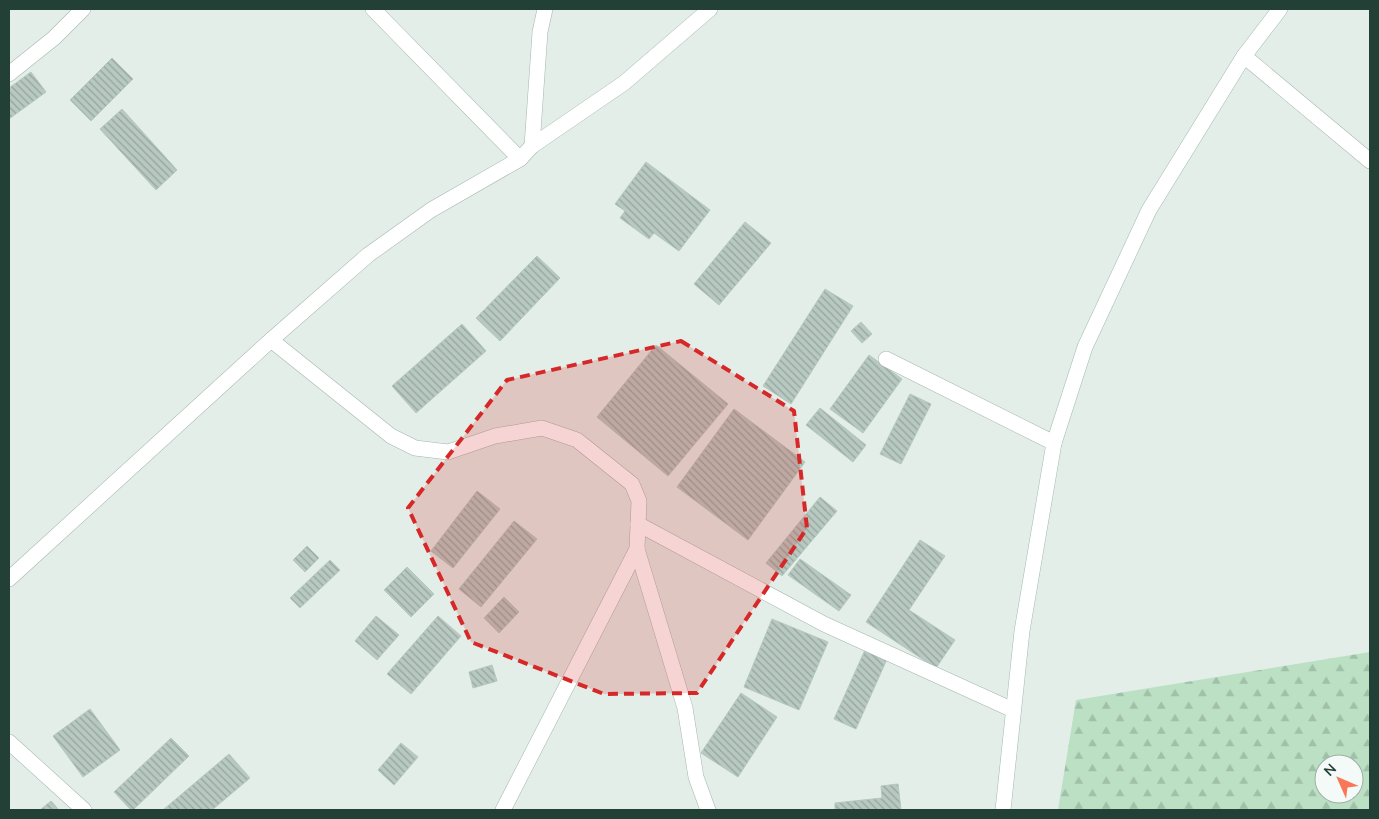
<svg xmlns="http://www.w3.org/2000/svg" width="1379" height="819" font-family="'Nunito Sans',sans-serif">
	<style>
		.forest { fill: url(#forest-firs); fill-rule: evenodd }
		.building { fill: url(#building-back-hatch); stroke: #b5c8bf }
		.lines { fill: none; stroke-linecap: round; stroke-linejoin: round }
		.street-casing { stroke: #a5b6af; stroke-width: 16 }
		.secondary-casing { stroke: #a1bab0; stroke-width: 16 }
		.street { stroke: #fff; stroke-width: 15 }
		.secondary { stroke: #fff; stroke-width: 15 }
		.marked { fill: #d62828; fill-opacity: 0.2; stroke: #d62828; stroke-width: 4; stroke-dasharray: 10 6; stroke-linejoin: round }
	</style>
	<defs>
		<pattern id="forest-firs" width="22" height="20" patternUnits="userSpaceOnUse" patternTransform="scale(1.25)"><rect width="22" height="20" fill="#bbe0c3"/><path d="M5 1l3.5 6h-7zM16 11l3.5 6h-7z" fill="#a0c1a8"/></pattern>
		<pattern id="building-back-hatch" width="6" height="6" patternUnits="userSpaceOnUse" patternTransform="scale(1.25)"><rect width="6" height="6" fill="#b8c9c1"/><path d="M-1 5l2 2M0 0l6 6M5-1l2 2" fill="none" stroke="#95a59e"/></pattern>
	</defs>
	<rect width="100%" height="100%" fill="#e3eee8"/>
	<path class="forest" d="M 1370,652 L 1370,810 L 1058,810 L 1076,700 ZM 1324,764 L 1354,764 L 1354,794 L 1324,794 Z"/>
	<g class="building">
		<path d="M 112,58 L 133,79 L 91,121 L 70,100 Z"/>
		<path d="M 31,72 L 46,92 L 9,119 L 9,88 Z"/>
		<path d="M 122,109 L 177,170 L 156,190 L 100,129 Z"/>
		<path d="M 646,162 L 710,210 L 679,251 L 654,233 L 649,239 L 620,218 L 625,211 L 615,204 Z"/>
		<path d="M 745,222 L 771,243 L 719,305 L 694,284 Z"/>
		<path d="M 537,256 L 560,278 L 500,341 L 476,318 Z"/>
		<path d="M 825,289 L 853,306 L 791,404 L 763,386 Z"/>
		<path d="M 861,322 L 872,334 L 862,343 L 851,331 Z"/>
		<path d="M 462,324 L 486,351 L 416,413 L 392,386 Z"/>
		<path d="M 656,345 L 728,404 L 668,476 L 597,417 Z"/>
		<path d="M 869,355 L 902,379 L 863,433 L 830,409 Z"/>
		<path d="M 910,394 L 931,404 L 901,464 L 880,454 Z"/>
		<path d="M 820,408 L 866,445 L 853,462 L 806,425 Z"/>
		<path d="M 734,409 L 805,462 L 748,540 L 677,487 Z"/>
		<path d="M 477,491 L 500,509 L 453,568 L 431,551 Z"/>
		<path d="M 820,497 L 837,511 L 782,576 L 766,563 Z"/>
		<path d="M 514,521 L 537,539 L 481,607 L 459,589 Z"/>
		<path d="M 920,540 L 945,556 L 909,610 L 955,640 L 936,668 L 866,622 Z"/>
		<path d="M 307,546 L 319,558 L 305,572 L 293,560 Z"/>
		<path d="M 800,559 L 851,595 L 839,611 L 788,575 Z"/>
		<path d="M 330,560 L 340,570 L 300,608 L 290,598 Z"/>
		<path d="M 407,567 L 434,594 L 411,617 L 384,590 Z"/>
		<path d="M 504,597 L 519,612 L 499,633 L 484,618 Z"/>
		<path d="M 376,616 L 399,635 L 377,660 L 355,641 Z"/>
		<path d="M 438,616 L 461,636 L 411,694 L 387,674 Z"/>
		<path d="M 772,619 L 828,642 L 799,710 L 744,687 Z"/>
		<path d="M 865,650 L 887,659 L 856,729 L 834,719 Z"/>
		<path d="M 492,665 L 497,681 L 473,688 L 469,672 Z"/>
		<path d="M 741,693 L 777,717 L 738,777 L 701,753 Z"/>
		<path d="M 90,709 L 120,750 L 83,777 L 53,736 Z"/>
		<path d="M 171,738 L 189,756 L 133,810 L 131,810 L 114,792 Z"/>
		<path d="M 401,743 L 418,757 L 394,785 L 378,770 Z"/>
		<path d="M 229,754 L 250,778 L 212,810 L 163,810 Z"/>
		<path d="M 898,784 L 901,810 L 835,810 L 835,803 L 882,798 L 881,786 Z"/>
		<path d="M 51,801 L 59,810 L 40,810 Z"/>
	</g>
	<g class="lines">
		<g class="street-casing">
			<g id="street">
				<path d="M 373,9 L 520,159"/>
				<path d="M 1244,56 L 1370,161"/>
				<path d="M 9,74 L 54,38 L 83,9"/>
				<path d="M 532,146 L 540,32 L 545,9"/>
				<path d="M 271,340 L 391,436 L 415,448 L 448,452 L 495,436 L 542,428 L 577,440 L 632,484 L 639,501 L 637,549 L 503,810"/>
				<path d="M 886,359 L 1054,443"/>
				<path d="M 638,524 L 824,624 L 1013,710"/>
				<path d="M 637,549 L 685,708 L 696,777 L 708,810"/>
				<path d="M 9,579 L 271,340 L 368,255 L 431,210 L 520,159 L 532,146 L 624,83 L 710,9"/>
				<path d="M 9,742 L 84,810"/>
			</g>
		</g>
		<g class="secondary-casing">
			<path id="secondary" d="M 1003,810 L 1022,631 L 1054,443 L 1085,347 L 1149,210 L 1244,56 L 1280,9"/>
		</g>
		<use href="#street" class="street"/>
		<use href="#secondary" class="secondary"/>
	</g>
	<path class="marked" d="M 681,341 L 794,411 L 807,528 L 697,693 L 604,694 L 471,642 L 408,508 L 507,380 Z"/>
	<rect width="1379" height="819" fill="none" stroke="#224036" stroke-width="20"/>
	<g transform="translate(1339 779) rotate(315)"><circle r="24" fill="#f4faf7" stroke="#a0b0aa"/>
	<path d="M0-4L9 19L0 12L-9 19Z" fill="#f87756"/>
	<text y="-8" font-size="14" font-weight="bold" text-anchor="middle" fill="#224036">N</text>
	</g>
</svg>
